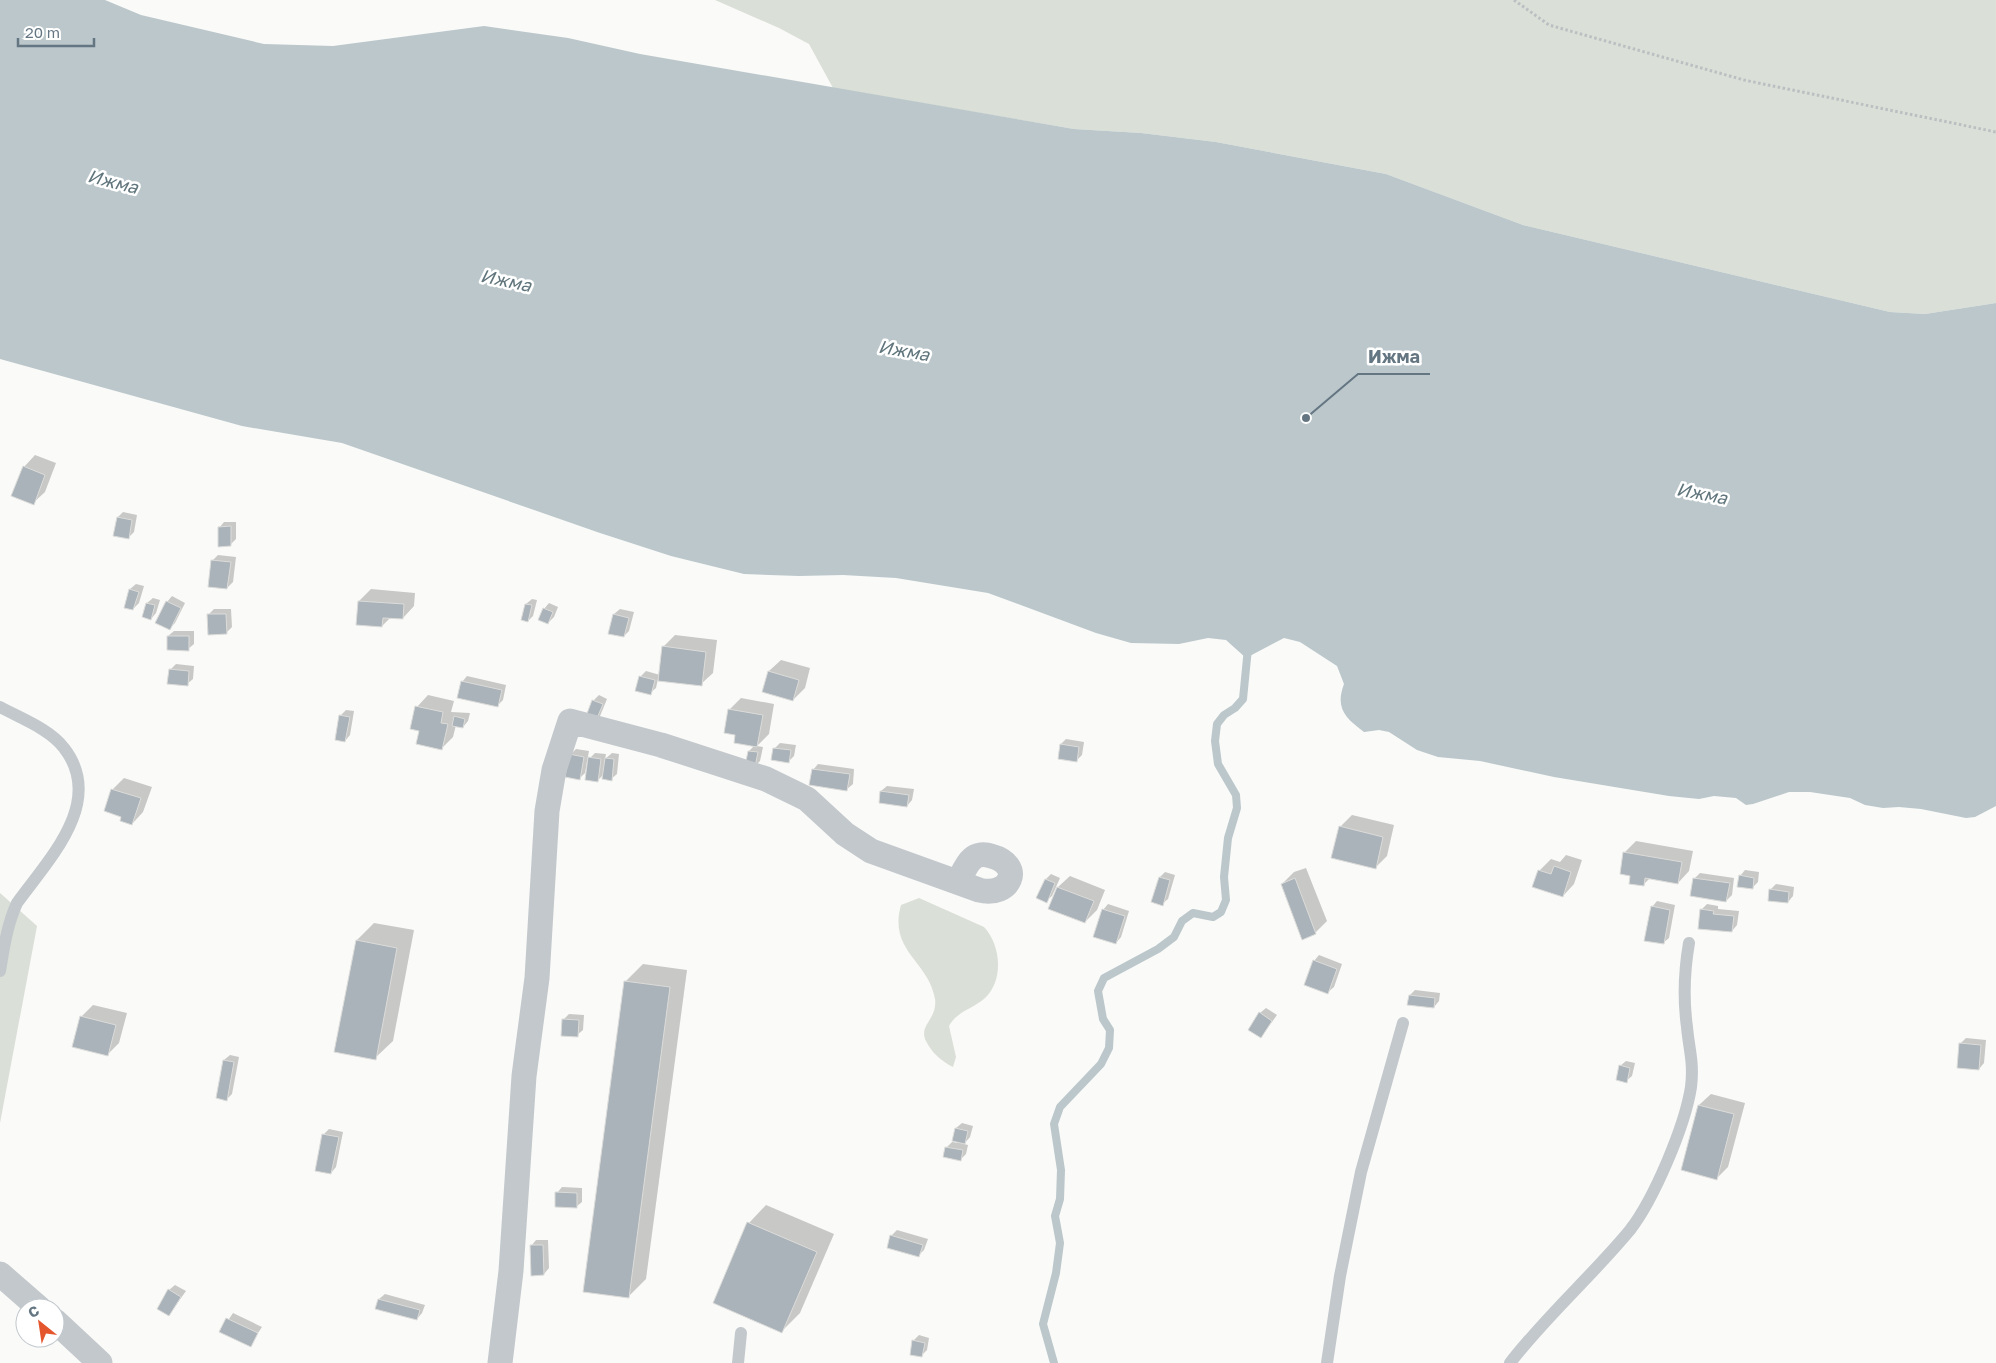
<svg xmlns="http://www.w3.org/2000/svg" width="1996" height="1363" font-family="'Golos Text',sans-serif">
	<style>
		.green { fill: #dadfd7 }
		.water { fill: #bbc7cb }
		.shadow { fill: #0003 }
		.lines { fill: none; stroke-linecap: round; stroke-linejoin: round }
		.stream { stroke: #bbc7cb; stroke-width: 8 }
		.building { fill: #aab3b9; stroke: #dcdcda }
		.path { stroke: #bbbfc2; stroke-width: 3; stroke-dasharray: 2.5 2.5; stroke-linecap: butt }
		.service { stroke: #c3c8cc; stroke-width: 12 }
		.minor { stroke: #c3c8cc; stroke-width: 25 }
		.labels { text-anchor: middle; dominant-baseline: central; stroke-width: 5; stroke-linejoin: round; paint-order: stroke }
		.water-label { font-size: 18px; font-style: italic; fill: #60757c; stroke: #fff }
		.leader { fill: none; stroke: #657683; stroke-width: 2 }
		.callout-dot { fill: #657683; stroke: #fff; stroke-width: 2 }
		.callout-label { font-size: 18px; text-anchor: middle; font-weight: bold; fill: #657683; stroke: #fff; stroke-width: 5; stroke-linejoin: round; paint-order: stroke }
	</style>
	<rect width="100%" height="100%" fill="#fafaf8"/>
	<g class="green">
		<path d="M 715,0 L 1996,0 L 1996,303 L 1925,314 L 1890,312 L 1523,225 L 1386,174 L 1216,142 L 1141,133 L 1074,129 L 833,88 L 809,44 L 779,28 Z"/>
		<path d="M 0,893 L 37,926 L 0,1123 Z"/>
		<path d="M 919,898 L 984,927 C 1001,945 1004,980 985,998 C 973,1009 957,1011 949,1026 L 956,1057 L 953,1067 C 941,1061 932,1053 926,1041 C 918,1025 938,1019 935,999 C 929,961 888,951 901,905 Z"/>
	</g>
	<path class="water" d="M 0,0 L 105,0 L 141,15 L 264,44 L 333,46 L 484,26 L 568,38 L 640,54 L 1074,129 L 1141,133 L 1216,142 L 1386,174 L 1523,225 L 1890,312 L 1925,314 L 1996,303 L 1996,806 L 1975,817 L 1966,818 L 1921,809 L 1899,807 L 1883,808 L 1865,805 L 1850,798 L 1810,792 L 1789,792 L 1753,804 L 1746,805 L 1736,798 L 1714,796 L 1699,799 L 1669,796 L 1554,777 L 1480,761 L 1438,757 L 1417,750 L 1389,732 L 1379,730 L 1364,732 C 1345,718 1335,708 1344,684 L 1337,666 L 1300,642 L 1284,638 L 1246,658 L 1226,640 L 1208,638 L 1179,644 L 1131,643 L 1096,633 L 988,593 L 896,578 L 843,575 L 799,576 L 744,574 L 671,556 L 600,533 L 342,443 L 242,426 L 0,359 Z"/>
	<g class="shadow">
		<path d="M 35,455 L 56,463 L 45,492 L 33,503 L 24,467 Z"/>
		<path d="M 123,512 L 137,515 L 134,532 L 128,538 L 118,517 Z"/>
		<path d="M 224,522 L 236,522 L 236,539 L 230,545 L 219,528 Z"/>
		<path d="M 218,555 L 236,557 L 233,582 L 227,588 L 213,560 Z"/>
		<path d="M 136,584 L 144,586 L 139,603 L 133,609 L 130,589 Z"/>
		<path d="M 371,589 L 415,593 L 414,606 L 403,618 L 391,617 L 382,626 L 359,601 Z"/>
		<path d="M 172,596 L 185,603 L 175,623 L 170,628 L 167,602 Z"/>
		<path d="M 153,598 L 160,600 L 156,613 L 151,619 L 147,603 Z"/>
		<path d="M 532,599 L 537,600 L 533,616 L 528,621 L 526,604 Z"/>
		<path d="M 549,603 L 558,607 L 554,617 L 548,623 L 544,609 Z"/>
		<path d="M 214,609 L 231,609 L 232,627 L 226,633 L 209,614 Z"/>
		<path d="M 620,609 L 634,612 L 629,631 L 624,636 L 614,614 Z"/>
		<path d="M 174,631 L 194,631 L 194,644 L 188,649 L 168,636 Z"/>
		<path d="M 675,635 L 717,640 L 713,673 L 701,684 L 658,679 L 656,688 L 650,693 L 640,677 L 646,671 L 660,675 L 663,647 Z"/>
		<path d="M 781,660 L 810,668 L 805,688 L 793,700 L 763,691 L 769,671 Z"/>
		<path d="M 176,664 L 194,666 L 193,679 L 187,684 L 170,670 Z"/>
		<path d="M 467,676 L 506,685 L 503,700 L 498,705 L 462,682 Z"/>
		<path d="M 428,695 L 454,701 L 451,712 L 470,713 L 468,721 L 463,727 L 456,725 L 453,737 L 441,749 L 417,707 Z"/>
		<path d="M 599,695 L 607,699 L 600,716 L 595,722 L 593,701 Z"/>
		<path d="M 741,698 L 774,704 L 769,734 L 757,746 L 763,747 L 760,761 L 755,766 L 749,751 L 755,745 L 737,733 L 729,710 Z"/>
		<path d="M 346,710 L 354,711 L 350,735 L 345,741 L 340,716 Z"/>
		<path d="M 1066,739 L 1084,742 L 1082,755 L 1077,760 L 1061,744 Z"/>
		<path d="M 780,743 L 796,745 L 794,756 L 789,761 L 773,759 L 775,748 Z"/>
		<path d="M 576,749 L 589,751 L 585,773 L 579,779 L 570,755 Z"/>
		<path d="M 595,753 L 606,754 L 605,759 L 612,753 L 619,754 L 617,774 L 611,779 L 604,774 L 598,780 L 588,760 Z"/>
		<path d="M 818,764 L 854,769 L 853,784 L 847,789 L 813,770 Z"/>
		<path d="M 124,778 L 152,787 L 143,812 L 132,824 L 123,816 L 112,790 Z"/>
		<path d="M 887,786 L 914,789 L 912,800 L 907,806 L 880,802 L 881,791 Z"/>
		<path d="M 1352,815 L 1394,825 L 1387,856 L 1375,868 L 1340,827 Z"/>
		<path d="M 1636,841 L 1693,851 L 1689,871 L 1678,883 L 1650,878 L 1643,885 L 1632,875 L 1624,853 Z"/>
		<path d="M 1566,855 L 1582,860 L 1574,884 L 1563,896 L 1539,871 L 1551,859 L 1560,862 Z"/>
		<path d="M 1306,868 L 1327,921 L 1315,933 L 1282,884 L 1294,872 Z"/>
		<path d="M 1745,870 L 1759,872 L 1758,882 L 1752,888 L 1740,876 Z"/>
		<path d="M 1165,872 L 1175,875 L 1168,899 L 1162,904 L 1160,877 Z"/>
		<path d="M 1700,873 L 1734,878 L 1732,895 L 1726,901 L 1695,878 Z"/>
		<path d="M 1051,874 L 1060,878 L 1052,896 L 1046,901 L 1046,879 Z"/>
		<path d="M 1070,876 L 1105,890 L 1097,910 L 1085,922 L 1050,908 L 1058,887 Z"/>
		<path d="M 1776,884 L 1794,887 L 1793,896 L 1788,902 L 1770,890 Z"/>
		<path d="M 1657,901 L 1675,905 L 1669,938 L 1663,943 L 1652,907 Z"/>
		<path d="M 1108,904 L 1129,911 L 1121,937 L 1116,943 L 1103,910 Z"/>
		<path d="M 1707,904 L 1718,906 L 1718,909 L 1739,911 L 1737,925 L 1732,931 L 1701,910 Z"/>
		<path d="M 374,923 L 414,930 L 393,1041 L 375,1058 L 357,940 Z"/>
		<path d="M 1319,955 L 1342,964 L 1334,987 L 1328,992 L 1314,961 Z"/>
		<path d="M 643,964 L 687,970 L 646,1279 L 629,1296 L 625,982 Z"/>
		<path d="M 1415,990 L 1440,993 L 1439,1001 L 1434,1007 L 1410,995 Z"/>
		<path d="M 93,1005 L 127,1013 L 119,1043 L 108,1054 L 81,1017 Z"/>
		<path d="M 1266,1008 L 1277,1015 L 1261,1037 L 1260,1013 Z"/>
		<path d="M 569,1014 L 584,1015 L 583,1030 L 577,1035 L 563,1020 Z"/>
		<path d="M 1966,1038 L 1986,1040 L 1984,1063 L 1979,1069 L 1960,1044 Z"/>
		<path d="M 230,1055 L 239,1057 L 232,1094 L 227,1099 L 224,1060 Z"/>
		<path d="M 1626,1061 L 1635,1063 L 1632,1076 L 1626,1081 L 1620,1066 Z"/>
		<path d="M 1711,1094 L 1745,1103 L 1728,1167 L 1716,1179 L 1699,1105 Z"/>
		<path d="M 962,1123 L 973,1126 L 970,1137 L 964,1144 L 968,1145 L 966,1154 L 961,1159 L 946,1148 L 952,1142 L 959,1143 L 956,1128 Z"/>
		<path d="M 329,1129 L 343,1132 L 336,1167 L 331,1173 L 323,1135 Z"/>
		<path d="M 562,1187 L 582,1188 L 582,1202 L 576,1207 L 557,1193 Z"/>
		<path d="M 766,1205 L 834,1234 L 800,1313 L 782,1331 L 749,1223 Z"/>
		<path d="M 897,1230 L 928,1239 L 924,1250 L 919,1255 L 891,1236 Z"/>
		<path d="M 536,1240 L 548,1240 L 549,1268 L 544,1274 L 531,1246 Z"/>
		<path d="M 175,1285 L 186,1291 L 169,1315 L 169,1290 Z"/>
		<path d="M 385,1294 L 425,1305 L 422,1313 L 417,1319 L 379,1299 Z"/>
		<path d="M 233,1313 L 262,1327 L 250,1345 L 221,1331 Z"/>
		<path d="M 919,1335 L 929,1338 L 927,1350 L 921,1356 L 913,1341 Z"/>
	</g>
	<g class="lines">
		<path class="stream" d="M 1054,1363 L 1043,1324 L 1056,1273 L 1060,1243 L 1055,1216 L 1060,1199 L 1061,1170 L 1054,1124 L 1060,1107 L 1101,1064 L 1109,1048 L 1110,1030 L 1103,1019 L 1098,991 L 1104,978 L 1158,949 L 1174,937 L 1182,921 L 1193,913 L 1213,917 L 1221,912 L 1226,900 L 1224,877 L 1228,838 L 1237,808 L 1236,795 L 1218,764 L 1215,741 L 1217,724 L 1224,715 L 1235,708 L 1243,699 L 1248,648"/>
	</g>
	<g class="building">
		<path d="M 23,466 L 45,475 L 34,505 L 11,496 Z"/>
		<path d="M 117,517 L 132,520 L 129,539 L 113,536 Z"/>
		<path d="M 231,526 L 231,546 L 218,547 L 218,527 Z"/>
		<path d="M 211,560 L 231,562 L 227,589 L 208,587 Z"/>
		<path d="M 129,589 L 139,592 L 133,610 L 124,608 Z"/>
		<path d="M 166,601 L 181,608 L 170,630 L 155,623 Z"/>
		<path d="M 358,601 L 404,604 L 403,619 L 383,618 L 382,627 L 356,625 Z"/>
		<path d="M 146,603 L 155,605 L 151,620 L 142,617 Z"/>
		<path d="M 525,604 L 532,605 L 528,622 L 521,620 Z"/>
		<path d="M 543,608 L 553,612 L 548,624 L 538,620 Z"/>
		<path d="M 207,614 L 226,614 L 227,634 L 208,635 Z"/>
		<path d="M 613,614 L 629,618 L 624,637 L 608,634 Z"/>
		<path d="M 167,636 L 189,636 L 189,651 L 167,650 Z"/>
		<path d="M 662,646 L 706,652 L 702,686 L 658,681 Z"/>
		<path d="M 169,669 L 189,671 L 188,686 L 167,684 Z"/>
		<path d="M 768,671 L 799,680 L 793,701 L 762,692 Z"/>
		<path d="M 639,676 L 655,680 L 651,695 L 635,691 Z"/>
		<path d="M 461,681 L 502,690 L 498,707 L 457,698 Z"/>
		<path d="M 592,700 L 603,704 L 595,723 L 585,719 Z"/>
		<path d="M 415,706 L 443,712 L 441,723 L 448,724 L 442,750 L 416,744 L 419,731 L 410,729 Z"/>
		<path d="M 728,709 L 763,715 L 757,747 L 734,743 L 735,735 L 724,733 Z"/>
		<path d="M 339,715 L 350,717 L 345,742 L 335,740 Z"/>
		<path d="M 454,716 L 465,719 L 463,728 L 452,726 Z"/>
		<path d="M 1060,744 L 1079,747 L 1077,762 L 1058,759 Z"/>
		<path d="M 773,748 L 791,750 L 789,763 L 771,760 Z"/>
		<path d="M 748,751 L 758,752 L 755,767 L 745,766 Z"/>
		<path d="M 569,754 L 584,757 L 580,780 L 565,777 Z"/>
		<path d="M 588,757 L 601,759 L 598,782 L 585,780 Z"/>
		<path d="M 605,758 L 614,759 L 612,781 L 602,779 Z"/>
		<path d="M 812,769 L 850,774 L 847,791 L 809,785 Z"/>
		<path d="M 111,789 L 141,798 L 132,825 L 120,821 L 121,817 L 104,811 Z"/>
		<path d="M 880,791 L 909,795 L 907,807 L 879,803 Z"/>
		<path d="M 1339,826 L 1383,837 L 1376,869 L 1331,858 Z"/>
		<path d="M 1623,852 L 1682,862 L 1678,884 L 1645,878 L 1644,886 L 1629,884 L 1630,876 L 1620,874 Z"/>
		<path d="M 1554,866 L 1571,872 L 1563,897 L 1532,887 L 1538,870 L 1551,874 Z"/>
		<path d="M 1739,875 L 1754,878 L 1753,889 L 1737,887 Z"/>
		<path d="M 1159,877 L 1170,880 L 1163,906 L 1151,902 Z"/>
		<path d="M 1295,878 L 1316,934 L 1302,940 L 1281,884 Z"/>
		<path d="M 1693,878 L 1730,883 L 1726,902 L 1690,896 Z"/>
		<path d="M 1045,879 L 1055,883 L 1047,903 L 1036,898 Z"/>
		<path d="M 1057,887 L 1094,901 L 1085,923 L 1048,909 Z"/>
		<path d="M 1769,889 L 1789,892 L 1788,903 L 1768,901 Z"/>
		<path d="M 1651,906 L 1670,910 L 1664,944 L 1644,941 Z"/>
		<path d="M 1102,909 L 1125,916 L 1116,944 L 1093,937 Z"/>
		<path d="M 1700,909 L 1714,911 L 1713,914 L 1734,916 L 1732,932 L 1698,929 Z"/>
		<path d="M 356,940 L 397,948 L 376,1060 L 334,1052 Z"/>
		<path d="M 1313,960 L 1337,969 L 1328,994 L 1304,985 Z"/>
		<path d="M 624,981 L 670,987 L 629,1298 L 583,1292 Z"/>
		<path d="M 1409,995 L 1435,998 L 1434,1008 L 1407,1005 Z"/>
		<path d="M 1259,1012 L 1272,1021 L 1261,1038 L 1248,1030 Z"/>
		<path d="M 80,1016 L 116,1025 L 108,1056 L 72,1047 Z"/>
		<path d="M 562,1019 L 579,1020 L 578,1037 L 561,1036 Z"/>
		<path d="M 1959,1043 L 1981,1045 L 1979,1070 L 1957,1068 Z"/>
		<path d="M 223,1060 L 234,1062 L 227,1101 L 216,1098 Z"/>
		<path d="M 1619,1065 L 1630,1068 L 1627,1083 L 1616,1080 Z"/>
		<path d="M 1698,1105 L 1734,1114 L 1717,1180 L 1681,1170 Z"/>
		<path d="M 955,1128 L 968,1131 L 965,1144 L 952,1141 Z"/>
		<path d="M 322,1134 L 339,1137 L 331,1174 L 315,1171 Z"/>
		<path d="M 945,1147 L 963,1150 L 961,1161 L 943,1157 Z"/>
		<path d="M 555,1192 L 577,1193 L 577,1208 L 555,1207 Z"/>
		<path d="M 747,1222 L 817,1252 L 782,1333 L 713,1303 Z"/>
		<path d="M 890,1235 L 923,1245 L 919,1257 L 887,1248 Z"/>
		<path d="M 530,1245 L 543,1245 L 544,1275 L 531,1276 Z"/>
		<path d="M 168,1289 L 181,1297 L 169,1316 L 157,1309 Z"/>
		<path d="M 378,1299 L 420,1310 L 417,1320 L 375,1309 Z"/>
		<path d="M 226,1318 L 258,1333 L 251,1347 L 219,1332 Z"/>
		<path d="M 912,1340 L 925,1343 L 922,1357 L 910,1355 Z"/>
	</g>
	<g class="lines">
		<path class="path" d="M 1514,0 L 1549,25 L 1744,80 L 1996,132"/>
		<g class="service">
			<path d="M 0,707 C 20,718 50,729 64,748 C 106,802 48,860 17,903 C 7,925 4,947 0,971"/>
			<path d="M 738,1363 L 741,1333"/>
			<path d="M 1327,1363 L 1340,1276 L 1361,1172 L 1403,1023"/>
			<path d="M 1510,1363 C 1547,1315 1592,1276 1630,1230 C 1654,1199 1685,1126 1691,1087 C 1694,1062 1689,1050 1687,1027 C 1683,998 1684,972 1689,943"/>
		</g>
		<g class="minor">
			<path d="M 0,1274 L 39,1308"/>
			<path d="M 55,1321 L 100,1363"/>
			<path d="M 500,1363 L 511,1271 L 524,1076 L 537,978 L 547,811 L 554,770 L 570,721 L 661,745 L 766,779 L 807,799 L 845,834 L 871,851 L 979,890 C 1010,898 1025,865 991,856 C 985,854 977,854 972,859 C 966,864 962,875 958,882"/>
		</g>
	</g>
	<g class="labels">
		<g class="water-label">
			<text transform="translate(113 181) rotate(14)">Ижма</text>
			<text transform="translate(506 280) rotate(12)">Ижма</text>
			<text transform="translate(904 350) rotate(10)">Ижма</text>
			<text transform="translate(1702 493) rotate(11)">Ижма</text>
		</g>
	</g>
	<path class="leader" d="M1306 418L1358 374H1430"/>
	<circle class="callout-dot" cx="1306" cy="418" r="5"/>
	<g class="callout-label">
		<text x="1394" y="363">Ижма</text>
	</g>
	<g transform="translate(40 1323) rotate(330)"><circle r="24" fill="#ffffff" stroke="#c1c8cd"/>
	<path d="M0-4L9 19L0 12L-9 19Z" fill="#e4572e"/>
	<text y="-8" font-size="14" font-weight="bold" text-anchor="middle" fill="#657683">С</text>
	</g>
	<path d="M18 38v8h76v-8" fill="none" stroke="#657683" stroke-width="2.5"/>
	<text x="25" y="38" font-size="15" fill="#657683" stroke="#ffffff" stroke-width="4" paint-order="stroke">20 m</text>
</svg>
